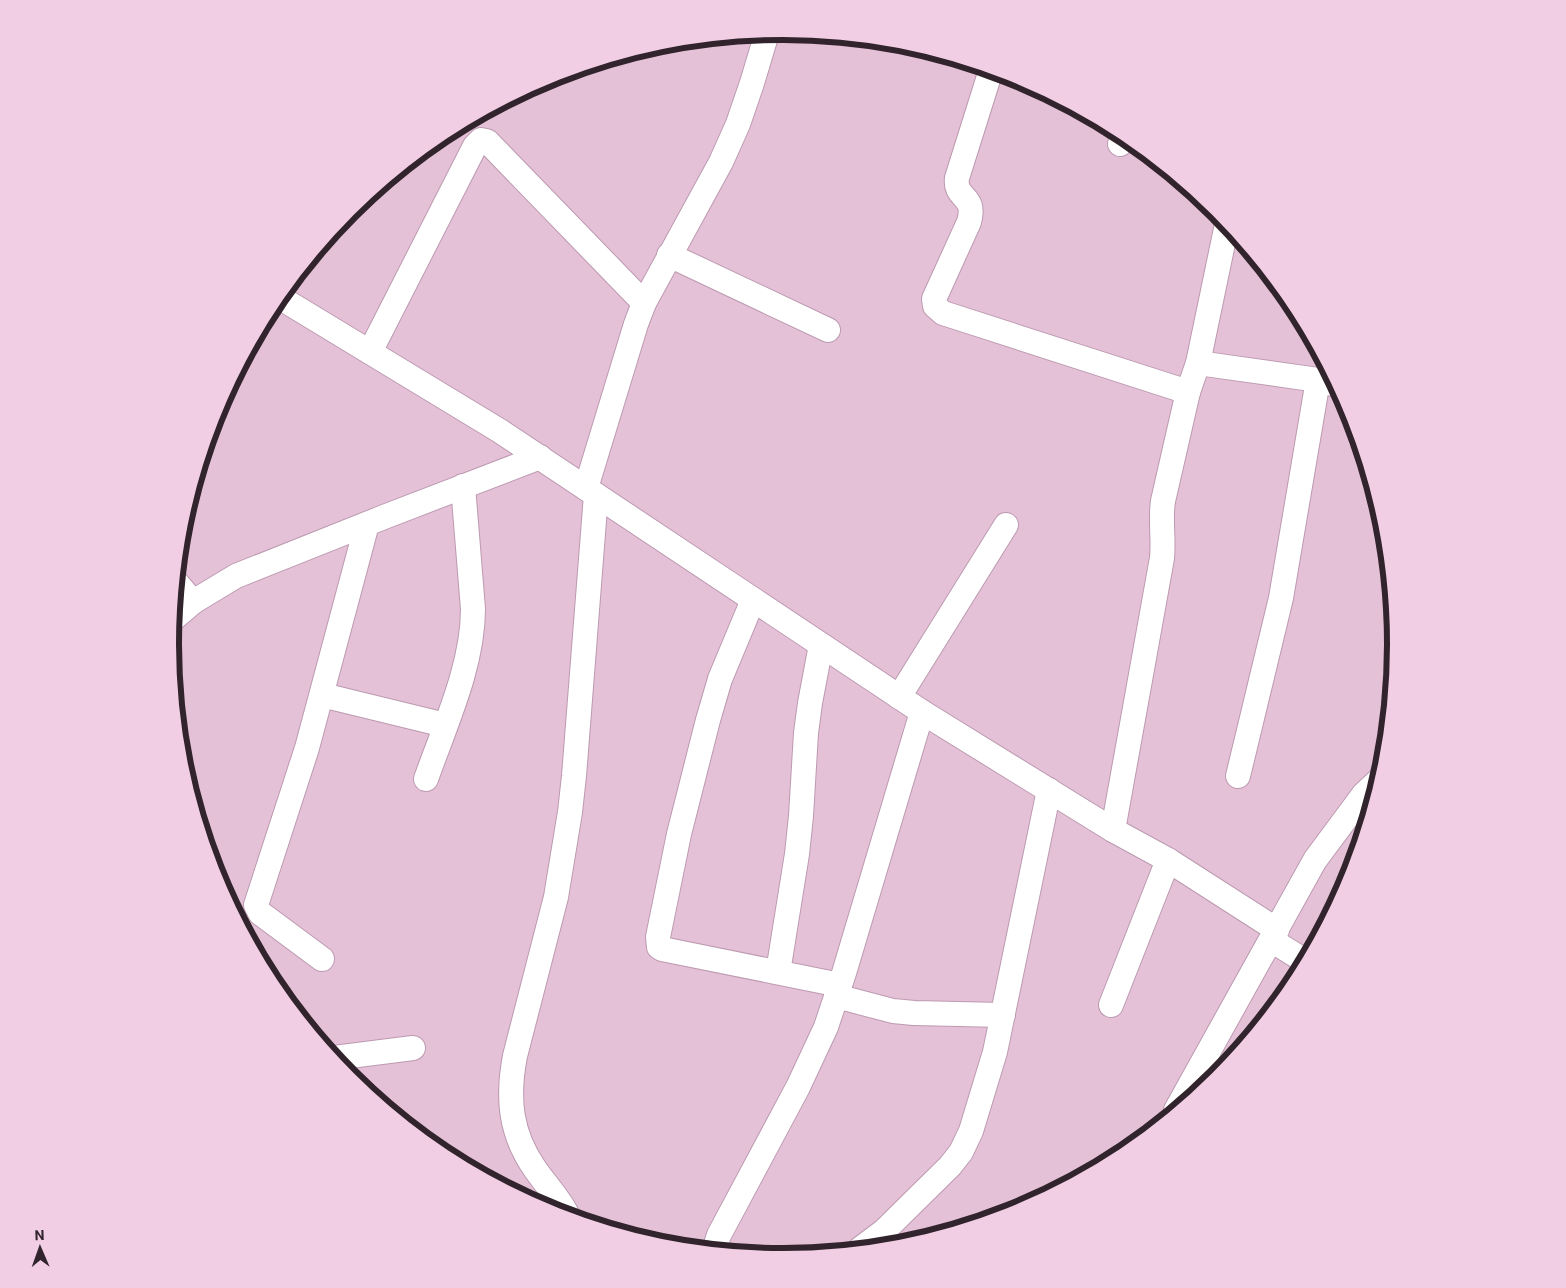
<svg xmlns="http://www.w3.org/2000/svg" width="1566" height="1288" font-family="Roboto,sans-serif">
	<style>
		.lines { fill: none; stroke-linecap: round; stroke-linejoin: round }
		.minor-casing { stroke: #bc9ab0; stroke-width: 26 }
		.minor { stroke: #fff; stroke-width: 24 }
		.rim { fill: none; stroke: #31242c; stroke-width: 6 }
	</style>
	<rect width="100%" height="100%" fill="#e5c1d8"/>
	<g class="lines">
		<g class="minor-casing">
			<g id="minor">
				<path d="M 991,70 L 957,178 C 954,200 977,194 969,222 L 934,299 L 935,306 L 943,313 L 1188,392"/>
				<path d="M 1120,144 L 1123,135"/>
				<path d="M 669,255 L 828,330"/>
				<path d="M 279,297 L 500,431 L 922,712 L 1113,830 L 1168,860 L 1277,930"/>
				<path d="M 370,352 L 475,146 L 481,140 L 486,141 L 488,142 L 644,303"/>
				<path d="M 1198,363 L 1318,380 L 1336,385"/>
				<path d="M 586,488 L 636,324 L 644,303 L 721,162 L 738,124 L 752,83 L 767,33"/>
				<path d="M 176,582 L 193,602"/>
				<path d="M 753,600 L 720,679 L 708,720 L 679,834 L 658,937 L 659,947 L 662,949 L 840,985"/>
				<path d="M 173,619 L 193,602 L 236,576 L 384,517 L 540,457"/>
				<path d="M 322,695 L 445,725"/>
				<path d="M 899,697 L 1006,525"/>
				<path d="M 1238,776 L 1281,598 L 1318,380"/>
				<path d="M 426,779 C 445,725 473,666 473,609 L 463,486"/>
				<path d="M 1113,830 L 1162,558 C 1164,538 1160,520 1163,501 L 1188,392 L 1198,363 L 1227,224"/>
				<path d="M 1271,940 L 1305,961"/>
				<path d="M 322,959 L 260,913 L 256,905 L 307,748 L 367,524"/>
				<path d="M 778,972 L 797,854 L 801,816 L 806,733 L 810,703 L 821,645"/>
				<path d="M 836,996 L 893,1011 L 914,1013 L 1003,1015"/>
				<path d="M 1111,1005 L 1168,860"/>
				<path d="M 334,1058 L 413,1048"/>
				<path d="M 1176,1110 L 1315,860 L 1364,794 L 1379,780"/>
				<path d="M 568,1216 C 560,1199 546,1185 535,1169 C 510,1133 507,1098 515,1056 L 556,897 L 570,812 L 574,776 L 596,495"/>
				<path d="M 860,1249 L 884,1231 L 950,1166 L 961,1152 L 971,1131 L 995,1052 L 1049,790"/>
				<path d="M 714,1250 L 719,1235 L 798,1087 L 826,1027 L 844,973 L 922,712"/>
			</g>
		</g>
		<use href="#minor" class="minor"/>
	</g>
	<path d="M0 0H1566V1288H0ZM179 644a604 604 0 1 1 1208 0a604 604 0 1 1-1208 0Z" fill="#f2cee5" fill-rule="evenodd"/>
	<path class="rim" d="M179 644a604 604 0 1 1 1208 0a604 604 0 1 1-1208 0Z"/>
	<g transform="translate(40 1248) rotate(358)" stroke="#f2cee5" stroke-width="4" paint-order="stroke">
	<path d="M0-4L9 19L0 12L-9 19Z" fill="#31242c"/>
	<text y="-8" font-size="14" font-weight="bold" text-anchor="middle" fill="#31242c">N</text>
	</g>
</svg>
